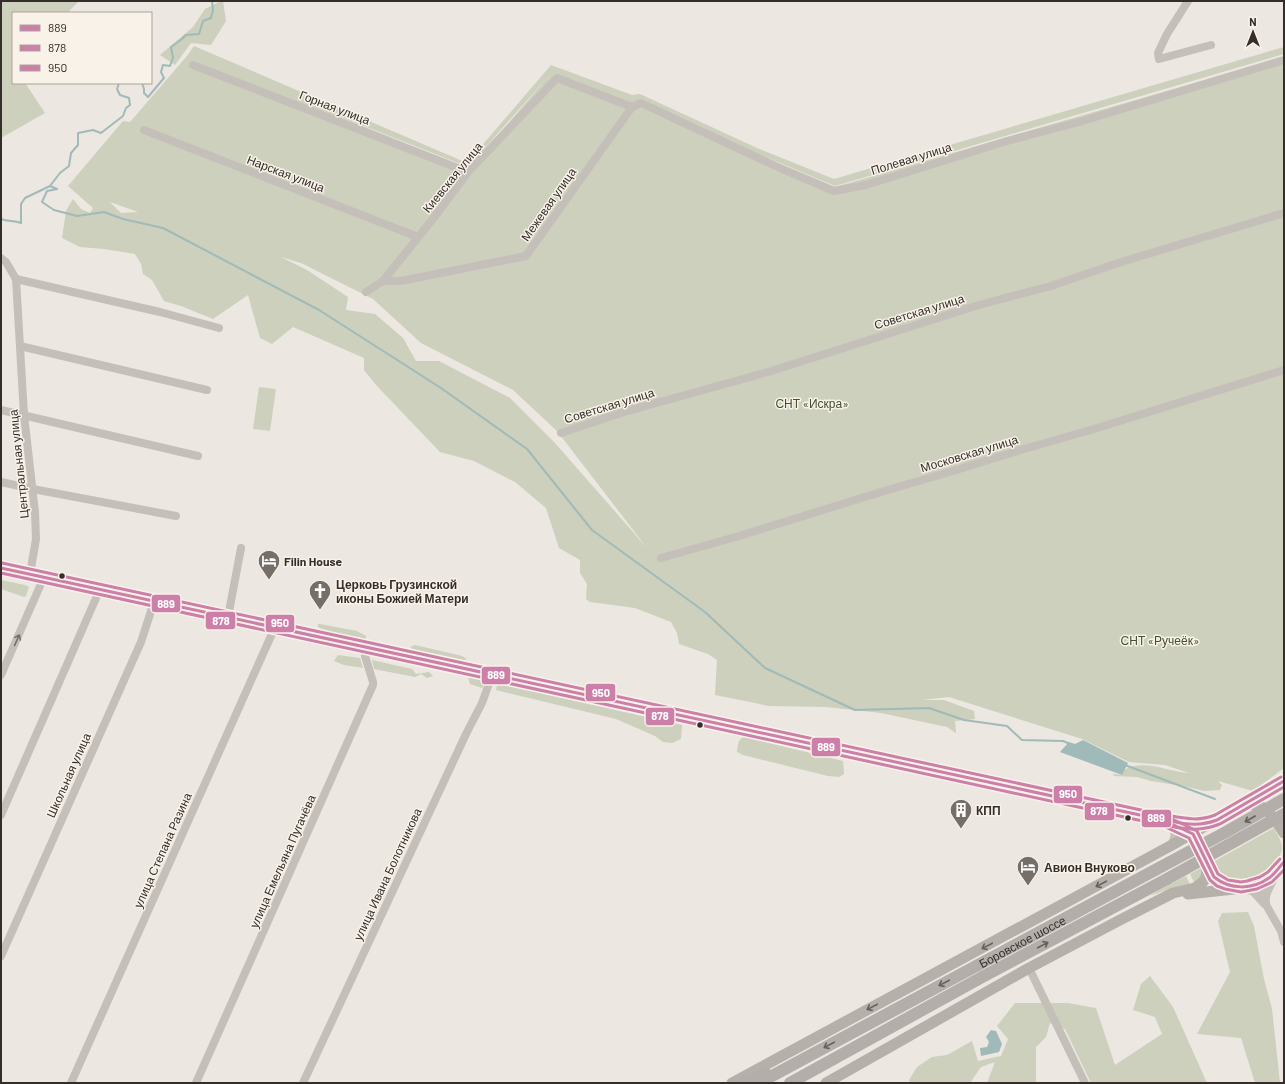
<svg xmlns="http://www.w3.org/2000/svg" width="1285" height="1084" font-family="Barlow,sans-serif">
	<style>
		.green { fill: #ccd0bc; fill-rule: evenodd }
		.water { fill: #a0baba }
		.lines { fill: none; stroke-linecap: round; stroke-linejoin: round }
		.stream { stroke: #a0baba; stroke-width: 2 }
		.minor { stroke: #c5bfba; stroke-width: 8 }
		.tertiary { stroke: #c5bfba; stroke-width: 10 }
		.secondary { stroke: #b6b0ab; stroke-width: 11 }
		.primary { stroke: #b3aea9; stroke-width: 12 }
		.primary-bridge { stroke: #b3aea9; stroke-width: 12 }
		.bus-1-casing { stroke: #f8f2e9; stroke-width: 6 }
		.bus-2-casing { stroke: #f8f2e9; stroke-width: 6 }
		.bus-3-casing { stroke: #f8f2e9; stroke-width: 6 }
		.bus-1 { stroke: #cc7fa8; stroke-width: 3 }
		.bus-2 { stroke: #cc7fa8; stroke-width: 3 }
		.bus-3 { stroke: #cc7fa8; stroke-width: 3 }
		.oneway { stroke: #766f6a }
		.oneway2 { stroke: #67615c }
		.oneway3 { stroke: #69615d }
		.bus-dot { fill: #352d29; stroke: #f8f2e9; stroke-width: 1.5 }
		.labels { text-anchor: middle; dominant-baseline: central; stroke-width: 3; stroke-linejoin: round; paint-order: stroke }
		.street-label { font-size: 12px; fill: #352d29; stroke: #f8f2e9 }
		.park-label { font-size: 12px; fill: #43512f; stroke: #f8f2e9 }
		.poi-label { font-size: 12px; font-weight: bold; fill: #352d29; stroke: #f8f2e9; text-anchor: start }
		.line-badge { stroke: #f8f2e9; stroke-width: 1.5 }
		.badge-label { font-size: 11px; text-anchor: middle; font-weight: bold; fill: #fff }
	</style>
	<rect width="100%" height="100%" fill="#ece7e1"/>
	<g class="green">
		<path d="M 1,1 L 79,1 L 67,13 L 13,13 L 13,83 L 25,83 L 45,113 L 1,138 Z"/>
		<path d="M 221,1 L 223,1 L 226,21 L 211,45 L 191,43 L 175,65 L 160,55 L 193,27 L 205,9 Z"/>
		<path d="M 194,46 L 467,163 L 551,65 L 632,95 L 640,94 L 757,148 L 834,179 L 1284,47 L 1284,54 L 835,186 L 756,153 L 756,154 L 835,187 L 1284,57 L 1284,768 L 1253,791 L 1218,781 L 1222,785 L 1220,790 L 1204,791 L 1188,787 L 1151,781 L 1137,777 L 1114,776 L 1113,774 L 1122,775 L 1124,770 C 1143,758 1169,772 1189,773 L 1165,765 L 1129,762 L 1082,739 L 949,697 L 922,700 L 944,700 L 974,711 L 975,719 L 955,721 L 956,733 L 947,727 L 881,713 L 826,707 L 768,706 L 755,703 L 715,695 L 717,660 L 708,654 L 679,644 L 677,633 L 671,622 L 635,608 L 590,602 L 586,599 L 587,584 L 580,573 L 580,560 L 559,548 L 546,508 L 515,482 L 474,461 L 440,452 L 377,386 L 364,370 L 364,358 L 293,327 L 272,344 L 260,338 L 248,295 L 213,319 L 181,306 L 164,301 L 152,280 L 143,274 L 141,264 L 135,254 L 104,249 L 80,247 L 62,238 L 66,211 L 73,199 L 81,209 L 90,213 L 93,208 L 68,186 L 123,121 L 130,122 L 187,56 ZM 553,71 L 469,169 L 316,107 L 468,167 ZM 110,202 L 138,212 L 121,213 ZM 281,257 L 301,263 L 373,299 L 421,343 L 513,390 L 557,431 L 647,548 L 555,443 L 510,398 L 439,361 L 416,361 L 403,338 L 375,314 L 346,310 L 348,297 L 307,270 Z"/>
		<path d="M 259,387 L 276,389 L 270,431 L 253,429 Z"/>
		<path d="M 1,580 L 25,585 L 29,587 L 26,596 L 24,597 L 1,589 Z"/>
		<path d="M 318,624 L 320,624 L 357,631 L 366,636 L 366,639 L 327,631 L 318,627 Z"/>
		<path d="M 415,645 L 462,656 L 467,659 L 464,660 L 432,655 L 412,649 L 410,647 Z"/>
		<path d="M 338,655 L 360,658 L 363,668 L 344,665 L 334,661 Z"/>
		<path d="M 372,660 L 412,669 L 416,674 L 429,672 L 433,676 L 427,678 L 421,674 L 415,677 L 374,669 Z"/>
		<path d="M 468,677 L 485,680 L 482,688 L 470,684 Z"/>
		<path d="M 499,684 L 682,725 L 681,739 L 672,743 L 663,742 L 655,736 L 616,719 L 496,690 L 497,685 Z"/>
		<path d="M 744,737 L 843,761 L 844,774 L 839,777 L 828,776 L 743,755 L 737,752 C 738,746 737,740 744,737 Z"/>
		<path d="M 1274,828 C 1277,834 1282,841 1282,848 C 1281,854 1278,862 1275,866 C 1265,876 1239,887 1226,879 C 1219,875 1216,869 1213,862 Z"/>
		<path d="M 1203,867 L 1204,873 L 1195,884 L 1190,874 Z"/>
		<path d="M 1186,876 L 1190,885 L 1169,889 L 1150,896 L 1161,889 Z"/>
		<path d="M 1248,912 L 1254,926 L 1264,979 L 1272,1009 L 1280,1083 L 1255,1083 L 1241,1038 L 1197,1034 L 1230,972 L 1218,921 L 1222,913 Z"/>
		<path d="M 1150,976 L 1173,1007 L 1207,1083 L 1091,1083 L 1065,1029 L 1050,1023 L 1046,1037 L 1036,1047 L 1036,1083 L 987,1083 L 995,1062 L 981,1067 L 970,1083 L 910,1083 L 909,1080 L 917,1067 L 932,1057 L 947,1055 L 972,1041 L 978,1061 L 1001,1056 L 1008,1039 L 997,1026 L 1015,1003 L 1068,1003 L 1096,1008 L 1115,1065 L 1162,1034 L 1155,1017 L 1133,1010 L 1141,984 Z"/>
	</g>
	<g class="water">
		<path d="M 1083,740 L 1128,763 L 1122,775 L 1060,752 L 1069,742 L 1075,744 Z"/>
		<path d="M 991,1030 L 996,1031 L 1002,1044 L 999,1052 L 981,1056 L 980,1048 L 987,1047 L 989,1042 L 986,1037 Z"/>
	</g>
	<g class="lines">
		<g class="stream">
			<path d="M 142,83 L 144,89 L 144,93 L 148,97 L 164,78 L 161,72 L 163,65 L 170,66 L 173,58 L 171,47 L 182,39 L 186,35 L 199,34 L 203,21 L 211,18 L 213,10 L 212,1"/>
			<path d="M 50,186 L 57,189 L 47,191 L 42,202 L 54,210 L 77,216 L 104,212 L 123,219 L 163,228 L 319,310 L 441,388 L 527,449 L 592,530 L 705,612 L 765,668 L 855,710 L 929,708 L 964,720 L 1007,726 L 1022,740 L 1063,741 L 1070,744"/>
			<path d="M 1,219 C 8,222 14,220 21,223 L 21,204 L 25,198 L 50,186 L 60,173 L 69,166 L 71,153 L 78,145 L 78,133 L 93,130 L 101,133 L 123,116 L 126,108 L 130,105 L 129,98 L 120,95 L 117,89 L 119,83"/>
			<path d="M 1125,765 L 1215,799"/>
		</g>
		<g class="minor">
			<path d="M 1188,1 L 1167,34 L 1158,53 L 1159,59 L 1211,45"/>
			<path d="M 193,65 L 468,172"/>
			<path d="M 144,130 L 418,237"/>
			<path d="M 1,258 L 6,262 L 16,279 L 24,415 L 35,512 L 36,539 L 30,574"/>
			<path d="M 16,279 L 160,312 L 219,328"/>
			<path d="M 383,281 L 401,281 L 526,256 L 632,107"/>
			<path d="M 366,292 L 383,281 L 436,215 L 468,172 L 557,78 L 632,107 L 641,103 L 782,169 L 834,191 L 866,185 L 1007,141 L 1079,122 L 1284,60"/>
			<path d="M 20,346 L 207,390"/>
			<path d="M 1,410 L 198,456"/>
			<path d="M 561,433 L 624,412 L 768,372 L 979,305 L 1051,286 L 1121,262 L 1284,213"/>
			<path d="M 1,482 L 33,489 L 176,516"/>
			<path d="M 661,558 L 739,536 L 881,492 L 953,471 L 1024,449 L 1094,429 L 1284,370"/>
			<path d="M 228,617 L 241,548"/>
			<path d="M 1,675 L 44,577"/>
			<path d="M 1,815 L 100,589"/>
			<path d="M 1265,903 L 1281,931 L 1284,942"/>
			<path d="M 1,956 L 141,642 L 154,602"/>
			<path d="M 1029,968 L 1085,1083"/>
			<path d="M 71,1083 L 275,627"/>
			<path d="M 196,1083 L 373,685 L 373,682 L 365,656 L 366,647"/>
			<path d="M 303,1083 L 466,734 L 482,703 L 492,675"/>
		</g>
		<g class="tertiary">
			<path d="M 1,568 L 1158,819 L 1196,826 L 1208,824"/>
			<path d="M 1165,822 C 1175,828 1179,833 1172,845"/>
			<path d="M 1242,887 L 1254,891 L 1265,903"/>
			<path d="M 1265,903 C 1262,893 1273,882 1276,871"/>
		</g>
		<g class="secondary">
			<path d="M 1244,804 C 1249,804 1255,804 1260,806 C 1268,809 1280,826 1284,833"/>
			<path d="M 1208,865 C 1218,885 1229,890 1251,885 C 1257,884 1263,882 1268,878 C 1274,874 1279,868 1284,862"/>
			<path d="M 1188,894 L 1234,889"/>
			<path d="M 732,1083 L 1172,845 L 1284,781"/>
			<path d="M 826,1083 L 1029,968 L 1120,920 L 1173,893 L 1195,888 L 1203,882 L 1206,877 L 1207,871 L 1206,860"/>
		</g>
		<g class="primary">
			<path d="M 742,1083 L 766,1074"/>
			<path d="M 759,1083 L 978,965"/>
			<path d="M 790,1083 L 984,976 L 1167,879"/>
		</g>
		<g class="primary-bridge">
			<path d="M 1167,879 L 1284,814"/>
			<path id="s1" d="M 978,965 L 1226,832 L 1284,799"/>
		</g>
		<g class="bus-1-casing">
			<g id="bus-1">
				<path d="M 1,568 L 1163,820 L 1193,834 L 1214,877 C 1230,890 1252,890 1269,878 C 1275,874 1279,867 1284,862"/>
				<path d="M 1171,821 C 1188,825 1201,826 1217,820 L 1284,781"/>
			</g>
		</g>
		<g class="bus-2-casing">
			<g id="bus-2">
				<path d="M 1,573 L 1161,825 L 1189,838 L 1210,880 L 1217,886 L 1225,889 L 1241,892 L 1257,889 L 1272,882 L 1284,870"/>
				<path d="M 1170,826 C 1188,830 1202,831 1220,824 L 1284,787"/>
			</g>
		</g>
		<g class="bus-3-casing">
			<g id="bus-3">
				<path d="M 2,563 L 1164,815 L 1197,831 L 1218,874 L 1228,880 L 1241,882 L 1247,881 L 1260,877 L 1268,872 L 1280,859"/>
				<path d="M 1172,816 C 1188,819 1200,821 1215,815 L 1281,777"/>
			</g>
		</g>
		<use href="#bus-1" class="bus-1"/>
		<use href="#bus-2" class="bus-2"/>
		<use href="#bus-3" class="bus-3"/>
	</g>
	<defs><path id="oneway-shaft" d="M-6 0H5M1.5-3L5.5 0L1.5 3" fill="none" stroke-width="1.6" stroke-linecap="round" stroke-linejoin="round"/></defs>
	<use class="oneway" href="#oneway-shaft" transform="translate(17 640) rotate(-66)"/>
	<g class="oneway2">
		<use href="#oneway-shaft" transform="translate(1250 819) rotate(150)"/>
		<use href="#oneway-shaft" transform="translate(1043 945) rotate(-28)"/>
		<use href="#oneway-shaft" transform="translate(944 983) rotate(152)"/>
		<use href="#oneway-shaft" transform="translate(829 1045) rotate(152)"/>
	</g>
	<g class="oneway3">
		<use href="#oneway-shaft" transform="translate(1101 884) rotate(152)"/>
		<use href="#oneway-shaft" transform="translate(987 946) rotate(152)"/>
		<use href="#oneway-shaft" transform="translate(872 1007) rotate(152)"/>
	</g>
	<defs>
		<g id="hotel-pin" transform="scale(1.15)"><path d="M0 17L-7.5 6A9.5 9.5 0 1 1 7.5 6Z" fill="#756e69" stroke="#f8f2e9"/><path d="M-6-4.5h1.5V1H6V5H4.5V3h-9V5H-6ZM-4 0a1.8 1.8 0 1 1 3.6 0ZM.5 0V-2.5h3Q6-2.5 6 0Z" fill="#fff"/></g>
		<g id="church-pin" transform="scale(1.15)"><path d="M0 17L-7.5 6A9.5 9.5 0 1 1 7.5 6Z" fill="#756e69" stroke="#f8f2e9"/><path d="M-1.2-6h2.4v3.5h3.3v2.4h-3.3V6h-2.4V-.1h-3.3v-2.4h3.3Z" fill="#fff"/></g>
		<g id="building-pin" transform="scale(1.15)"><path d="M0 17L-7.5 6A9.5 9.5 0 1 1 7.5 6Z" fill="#756e69" stroke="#f8f2e9"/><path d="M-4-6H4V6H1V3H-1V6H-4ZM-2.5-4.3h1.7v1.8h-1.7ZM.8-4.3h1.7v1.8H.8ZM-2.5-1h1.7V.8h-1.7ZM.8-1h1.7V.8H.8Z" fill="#fff"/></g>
	</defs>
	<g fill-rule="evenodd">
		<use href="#hotel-pin" x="269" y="561"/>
		<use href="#church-pin" x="320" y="591"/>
		<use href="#building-pin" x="961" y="810"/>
		<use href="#hotel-pin" x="1028" y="867"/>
	</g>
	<g class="bus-dot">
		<circle cx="62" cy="576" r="3.5"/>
		<circle cx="700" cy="725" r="3.5"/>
		<circle cx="1128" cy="818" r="3.5"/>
	</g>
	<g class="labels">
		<g class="street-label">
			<text transform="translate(335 107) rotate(21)">Горная улица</text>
			<text transform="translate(911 158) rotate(-17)">Полевая улица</text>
			<text transform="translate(286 173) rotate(21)">Нарская улица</text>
			<text transform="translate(452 177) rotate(-51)">Киевская улица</text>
			<text transform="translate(548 204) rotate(-55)">Межевая улица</text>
			<text transform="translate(919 311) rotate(-17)">Советская улица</text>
			<text transform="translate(609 405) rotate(-17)">Советская улица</text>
			<text transform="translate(969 453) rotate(-17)">Московская улица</text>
			<text transform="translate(18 464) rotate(-96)">Центральная улица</text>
			<text transform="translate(68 775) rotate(-66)">Школьная улица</text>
			<text transform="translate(162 850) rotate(-66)">улица Степана Разина</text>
			<text transform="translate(282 861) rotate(-66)">улица Емельяна Пугачёва</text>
			<text transform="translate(387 874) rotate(-65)">улица Ивана Болотникова</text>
			<text stroke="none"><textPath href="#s1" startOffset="50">Боровское шоссе</textPath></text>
		</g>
		<g class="park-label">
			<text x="812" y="403">СНТ «Искра»</text>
			<text x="1160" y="640">СНТ «Ручеёк»</text>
		</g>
		<g class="poi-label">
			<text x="284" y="561">Filin House</text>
			<text x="336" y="584">Церковь Грузинской<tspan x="336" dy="14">иконы Божией Матери</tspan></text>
			<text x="976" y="810">КПП</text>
			<text x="1044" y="867">Авион Внуково</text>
		</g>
	</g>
	<g class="line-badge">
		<rect x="151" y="594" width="30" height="19" rx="4" fill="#cc7fa8"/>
		<rect x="205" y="611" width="31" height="19" rx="4" fill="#cc7fa8"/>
		<rect x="265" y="614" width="30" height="19" rx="4" fill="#cc7fa8"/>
		<rect x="481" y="666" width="30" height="19" rx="4" fill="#cc7fa8"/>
		<rect x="585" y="683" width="31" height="19" rx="4" fill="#cc7fa8"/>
		<rect x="645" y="707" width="30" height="19" rx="4" fill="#cc7fa8"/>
		<rect x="811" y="737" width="30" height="20" rx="4" fill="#cc7fa8"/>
		<rect x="1053" y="785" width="30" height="19" rx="4" fill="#cc7fa8"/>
		<rect x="1084" y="802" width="31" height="19" rx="4" fill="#cc7fa8"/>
		<rect x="1141" y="809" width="31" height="19" rx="4" fill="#cc7fa8"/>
	</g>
	<g class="badge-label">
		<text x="166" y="608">889</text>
		<text x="221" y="625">878</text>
		<text x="280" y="627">950</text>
		<text x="496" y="679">889</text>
		<text x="601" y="697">950</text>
		<text x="660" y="720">878</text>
		<text x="826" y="751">889</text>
		<text x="1068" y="798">950</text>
		<text x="1099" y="815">878</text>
		<text x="1156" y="822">889</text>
	</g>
	<rect width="1285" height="1084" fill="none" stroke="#352d29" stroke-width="4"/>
	<rect x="12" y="12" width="140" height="72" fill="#f8f2e9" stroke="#aaa39c"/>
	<rect x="20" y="25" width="20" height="6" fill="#cc7fa8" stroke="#aaa39c"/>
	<text x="48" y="32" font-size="12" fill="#352d29">889</text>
	<rect x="20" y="45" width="20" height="6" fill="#cc7fa8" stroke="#aaa39c"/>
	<text x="48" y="52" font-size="12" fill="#352d29">878</text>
	<rect x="20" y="65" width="20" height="6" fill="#cc7fa8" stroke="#aaa39c"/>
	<text x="48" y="72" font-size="12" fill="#352d29">950</text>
	<g transform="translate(1253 32)" stroke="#f8f2e9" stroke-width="3" paint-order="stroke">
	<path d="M0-3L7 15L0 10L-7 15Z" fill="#352d29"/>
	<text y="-6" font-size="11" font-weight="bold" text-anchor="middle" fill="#352d29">N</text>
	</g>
</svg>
